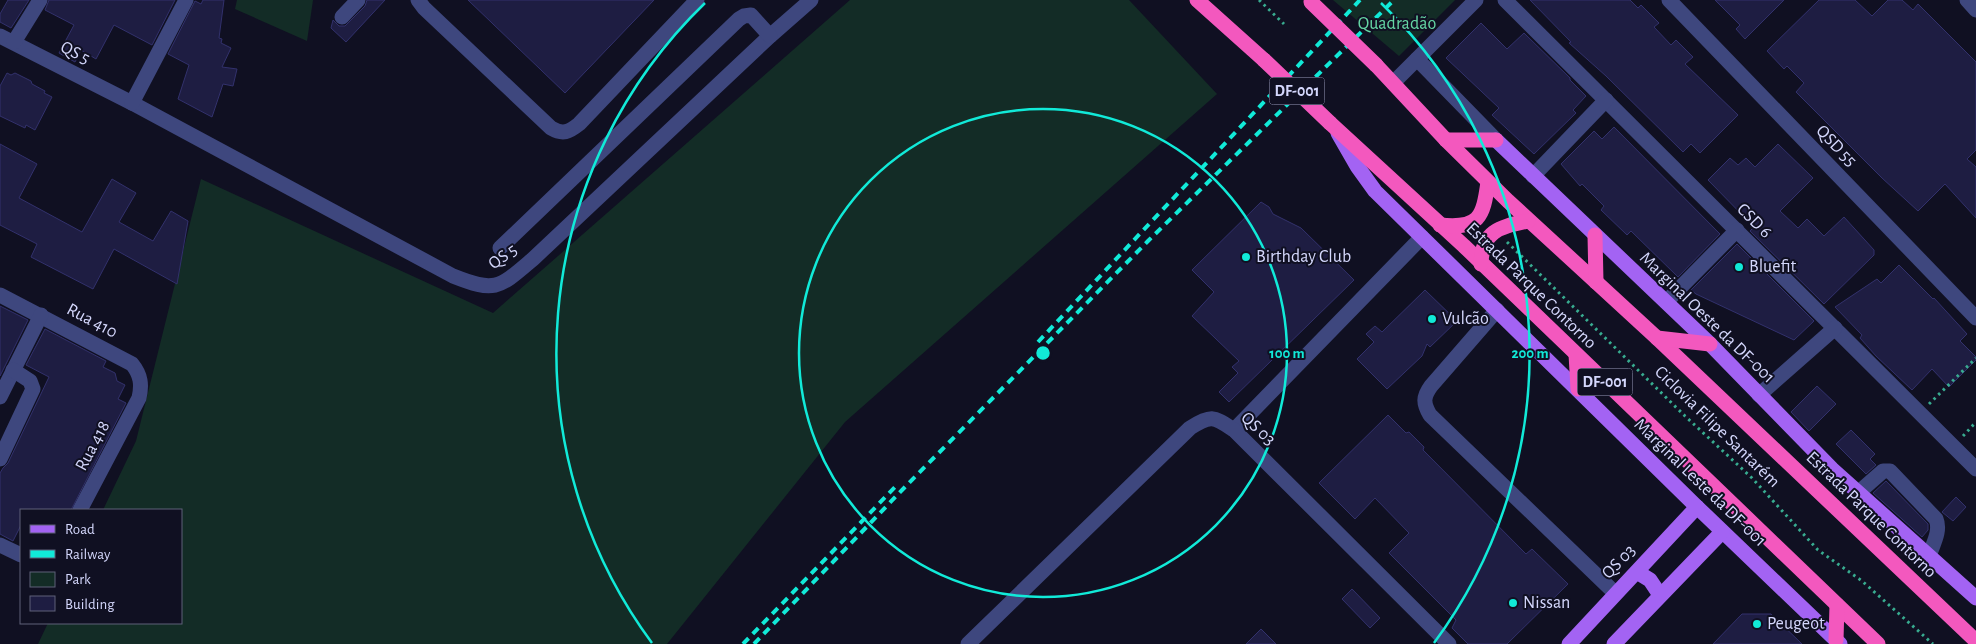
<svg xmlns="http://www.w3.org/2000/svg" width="1976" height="644" font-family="'Alegreya Sans',sans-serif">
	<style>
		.green { fill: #132c26 }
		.building { fill: #1e1d42; stroke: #32316c }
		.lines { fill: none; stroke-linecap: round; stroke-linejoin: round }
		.path { stroke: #38ac90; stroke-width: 3; stroke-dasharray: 2.5 4; stroke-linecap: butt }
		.minor { stroke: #3e477e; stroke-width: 15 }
		.major { stroke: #a363f3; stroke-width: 15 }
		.highway { stroke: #f358be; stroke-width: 15 }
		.rail { stroke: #11ead8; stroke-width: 4; stroke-dasharray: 8 6; stroke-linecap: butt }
		.highway-bridge { stroke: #f358be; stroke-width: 15 }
		.ring { fill: none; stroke: #11ead8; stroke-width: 2.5 }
		.poi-dot { fill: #11ead8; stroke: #101022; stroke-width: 2 }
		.labels { text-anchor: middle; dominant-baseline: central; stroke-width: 4; stroke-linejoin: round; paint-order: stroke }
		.shield { fill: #101022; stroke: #999bbb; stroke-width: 1 }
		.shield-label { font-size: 16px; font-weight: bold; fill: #d4d7fc }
		.park-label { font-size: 18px; fill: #65d6a5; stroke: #101022 }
		.street-label { font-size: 18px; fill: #d4d7fc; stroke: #101022 }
		.poi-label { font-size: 18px; fill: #d4d7fc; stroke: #101022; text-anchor: start }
		.centre { fill: #11ead8; stroke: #101022; stroke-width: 2.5 }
		.ring-label { font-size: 15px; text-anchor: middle; font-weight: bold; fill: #11ead8; stroke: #101022; stroke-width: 4; stroke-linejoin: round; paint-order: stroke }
	</style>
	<rect width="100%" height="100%" fill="#101022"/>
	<g class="green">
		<path d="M 237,0 L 313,0 L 307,41 L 235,9 Z"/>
		<path d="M 850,0 L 1129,0 L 1217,94 L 845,422 L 667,644 L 38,644 L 48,623 L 181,623 L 181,510 L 103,510 L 136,441 L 201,179 L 493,313 Z"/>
		<path d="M 1333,0 L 1455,0 L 1399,56 Z"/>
	</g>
	<g class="building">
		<path d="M 8,0 L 29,0 L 11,28 L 0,22 L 0,14 Z"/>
		<path d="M 49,0 L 175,0 L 152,45 L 114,25 L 96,59 L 81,50 L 75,62 L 59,53 L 74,25 L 45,10 Z"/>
		<path d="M 203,0 L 224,0 L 219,38 L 222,39 L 221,43 L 231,48 L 222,67 L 237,69 L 233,86 L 223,84 L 212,117 L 178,99 L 189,65 L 168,54 L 195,1 L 201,4 Z"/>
		<path d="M 367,0 L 385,0 L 346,42 L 331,28 L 333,20 L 339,26 L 345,26 L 365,6 Z"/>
		<path d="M 468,0 L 654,0 L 565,93 Z"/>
		<path d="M 1530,0 L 1630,0 L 1638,8 L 1641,5 L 1659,23 L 1654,27 L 1671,45 L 1676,40 L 1693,57 L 1685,64 L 1738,115 L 1700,153 L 1691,144 L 1683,152 L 1606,76 L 1569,43 L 1571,42 Z"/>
		<path d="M 1715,0 L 1784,0 L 1745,39 L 1736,29 L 1740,25 Z"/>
		<path d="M 1819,0 L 1855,0 L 1872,16 L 1888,0 L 1902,0 L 1913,10 L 1918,4 L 1976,62 L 1976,150 L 1967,159 L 1976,167 L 1976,218 L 1945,184 L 1918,211 L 1882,178 L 1796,92 L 1804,83 L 1787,66 L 1784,69 L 1767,51 Z"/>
		<path d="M 1481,23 L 1507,49 L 1524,33 L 1570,78 L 1570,80 L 1586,96 L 1573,110 L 1576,113 L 1534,154 L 1492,115 L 1499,108 L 1446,58 Z"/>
		<path d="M 7,73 L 11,75 L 15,73 L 31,81 L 32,84 L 45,91 L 44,93 L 52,97 L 35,130 L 26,125 L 25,128 L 0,116 L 0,86 Z"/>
		<path d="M 1614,127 L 1720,234 L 1678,277 L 1631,231 L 1627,235 L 1601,210 L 1604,206 L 1582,184 L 1580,186 L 1561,164 L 1594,131 L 1602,139 Z"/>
		<path d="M 0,144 L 37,164 L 19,198 L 82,232 L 112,179 L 136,193 L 119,222 L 153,241 L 171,211 L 188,221 L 177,284 L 114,249 L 93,289 L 31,257 L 37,244 L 0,225 Z"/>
		<path d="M 1778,144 L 1813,178 L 1780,211 L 1798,228 L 1807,219 L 1824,236 L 1844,217 L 1874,250 L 1874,255 L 1824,304 L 1750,231 L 1754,227 L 1708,180 L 1730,158 L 1738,165 L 1746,158 L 1755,167 Z"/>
		<path d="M 1261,202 L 1269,207 L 1273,214 L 1301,228 L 1354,280 L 1229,402 L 1219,392 L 1238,373 L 1232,367 L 1239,361 L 1192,316 L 1214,292 L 1192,270 Z"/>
		<path d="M 1737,244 L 1814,321 L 1794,340 L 1696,294 L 1691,290 Z"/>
		<path d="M 1899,265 L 1933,299 L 1934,298 L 1967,334 L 1960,341 L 1976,357 L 1976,360 L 1949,387 L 1932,369 L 1912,390 L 1876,356 L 1860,338 L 1862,335 L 1835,307 L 1877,279 L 1881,283 Z"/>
		<path d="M 1425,290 L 1457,321 L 1430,347 L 1427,344 L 1422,356 L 1387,389 L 1357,359 L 1374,342 L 1366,334 L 1375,326 L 1382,332 Z"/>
		<path d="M 0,306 L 28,320 L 0,376 Z"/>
		<path d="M 45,329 L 106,361 L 103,367 L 115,373 L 117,381 L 125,385 L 118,399 L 126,403 L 71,510 L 21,510 L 21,525 L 13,541 L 0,534 L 0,473 L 3,468 L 8,463 L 49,377 L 26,365 Z"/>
		<path d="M 1817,386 L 1836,404 L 1809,431 L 1791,412 Z"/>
		<path d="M 1388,415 L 1406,433 L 1409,432 L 1424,447 L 1423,450 L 1526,554 L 1532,549 L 1568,584 L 1507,644 L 1468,644 L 1452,628 L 1456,620 L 1389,553 L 1409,533 L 1375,498 L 1355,519 L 1319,483 Z"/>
		<path d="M 1851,430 L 1875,454 L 1870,459 L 1876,465 L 1866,474 L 1836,444 Z"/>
		<path d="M 1886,481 L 1928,524 L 1928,530 L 1922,537 L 1873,493 Z"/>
		<path d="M 1956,497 L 1966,507 L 1953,521 L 1942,512 Z"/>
		<path d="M 1352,589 L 1380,618 L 1370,628 L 1342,599 Z"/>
		<path d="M 1742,614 L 1771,614 L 1802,644 L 1713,644 Z"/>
		<path d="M 1261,629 L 1276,644 L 1246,644 Z"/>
	</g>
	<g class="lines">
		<g class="path">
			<path d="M 1259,0 L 1284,24"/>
			<path d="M 1507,242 L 1685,416 L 1752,478 L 1818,550 L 1862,581 L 1933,644"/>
			<path d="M 1929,404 L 1976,358"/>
			<path d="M 1963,436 L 1976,422"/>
		</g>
		<g class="minor">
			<path d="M 418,0 L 424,8 L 551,128 C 563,135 569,132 579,124 L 697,0"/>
			<path d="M 1505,0 L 1976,469"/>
			<path d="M 1669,0 L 1976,318"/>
			<path d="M 1967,0 L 1976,10"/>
			<path d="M 342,17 L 358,0"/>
			<path d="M 0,36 L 132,103 L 453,276 C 496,293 499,288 533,259 L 770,36 L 811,0"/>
			<path d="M 14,42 L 40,0"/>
			<path d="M 1417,59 L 1496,140"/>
			<path d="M 1393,83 L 1476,0"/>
			<path d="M 132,103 L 186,0"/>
			<path d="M 1533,176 L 1606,100"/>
			<path d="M 500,248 L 739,19 L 744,16 L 751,15 L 770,36"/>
			<path d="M 0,295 L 132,364 C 141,375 142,385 139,398 L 80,510"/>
			<path d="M 1666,302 L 1737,230"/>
			<path d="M 1497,310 L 1431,386 C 1423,397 1423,403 1430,415 L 1615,593"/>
			<path d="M 1759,395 L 1835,328"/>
			<path d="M 0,397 L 41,315"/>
			<path d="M 1234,430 L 1422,237"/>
			<path d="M 0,459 L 33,389 L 30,381 L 13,370"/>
			<path d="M 1858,493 L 1883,471 L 1890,471 L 1936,519 C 1941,531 1933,544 1929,556"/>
			<path d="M 0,545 L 21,555"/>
			<path d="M 968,644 L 1190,428 C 1212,414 1214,417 1234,430 L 1449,644"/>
		</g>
		<g class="major">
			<path d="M 1338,133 L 1357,166 L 1375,191 L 1697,507 L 1840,644"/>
			<path d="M 1496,140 L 1710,344 L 1832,469 L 1976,598"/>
			<path d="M 1637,572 L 1650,580 L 1660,595"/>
			<path d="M 1569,644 L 1697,507"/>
			<path d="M 1614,644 L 1722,532"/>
		</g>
		<g class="highway">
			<path d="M 1197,0 L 1264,60"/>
			<path d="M 1376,65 L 1446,140 L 1508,201 L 1657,338 L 1976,641"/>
			<path d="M 1330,123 L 1464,246 L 1878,644"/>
			<path d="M 1446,140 L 1496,140"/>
			<path d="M 1440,225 C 1479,229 1483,218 1488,182"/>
			<path d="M 1595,235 L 1596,282"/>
			<path d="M 1481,264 C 1482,230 1500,227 1528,221"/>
			<path d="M 1657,338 L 1710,344"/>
			<path d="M 1576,354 L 1578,389"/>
			<path d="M 1836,640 L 1837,605"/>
		</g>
		<g class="rail">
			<path d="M 1038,342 L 1360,0"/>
			<path d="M 743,644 L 897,485"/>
			<path d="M 754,644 L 905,487 L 1148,241 L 1394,0"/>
		</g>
		<g class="highway-bridge">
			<path d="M 1311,2 L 1376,65"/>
			<path d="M 1264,60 L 1330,123"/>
		</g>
	</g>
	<g class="ring">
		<circle cx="1043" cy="353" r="244"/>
		<path d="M652 643A487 487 0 0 1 705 3M1381 3A487 487 0 0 1 1434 643"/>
	</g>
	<g class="poi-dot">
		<circle cx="1246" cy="257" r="5"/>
		<circle cx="1739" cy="267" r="5"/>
		<circle cx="1432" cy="319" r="5"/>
		<circle cx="1513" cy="603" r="5"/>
		<circle cx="1757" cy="624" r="5"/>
	</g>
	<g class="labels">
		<g class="shield">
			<rect x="1269.5" y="77.5" width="55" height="27" rx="4"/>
			<rect x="1577.5" y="368.5" width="55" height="27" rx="4"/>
		</g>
		<g class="shield-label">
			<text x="1297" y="91">DF-001</text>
			<text x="1605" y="382">DF-001</text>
		</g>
		<g class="park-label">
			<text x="1397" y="24">Quadradão</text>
		</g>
		<g class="street-label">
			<text transform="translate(75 53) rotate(27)">QS 5</text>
			<text transform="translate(1836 146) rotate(46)">QSD 55</text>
			<text transform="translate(1754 221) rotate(45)">CSD 6</text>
			<text transform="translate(503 257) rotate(-36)">QS 5</text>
			<text transform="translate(1531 286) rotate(44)">Estrada Parque Contorno</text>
			<text transform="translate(1707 318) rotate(44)">Marginal Oeste da DF-001</text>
			<text transform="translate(92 321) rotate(28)">Rua 410</text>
			<text transform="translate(1717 427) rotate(44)">Ciclovia Filipe Santarém</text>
			<text transform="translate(1258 429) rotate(43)">QS 03</text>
			<text transform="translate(93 446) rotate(-62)">Rua 418</text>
			<text transform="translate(1700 483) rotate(44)">Marginal Leste da DF-001</text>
			<text transform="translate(1871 515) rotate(44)">Estrada Parque Contorno</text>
			<text transform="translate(1619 562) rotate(-46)">QS 03</text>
		</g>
		<g class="poi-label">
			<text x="1256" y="257">Birthday Club</text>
			<text x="1749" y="267">Bluefit</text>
			<text x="1442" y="319">Vulcão</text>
			<text x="1523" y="603">Nissan</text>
			<text x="1767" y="624">Peugeot</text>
		</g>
	</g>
	<circle cx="1043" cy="353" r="8" class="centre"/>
	<g class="ring-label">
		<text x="1287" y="358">100 m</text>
		<text x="1530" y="358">200 m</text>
	</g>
	<rect x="20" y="509" width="162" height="115" fill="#101022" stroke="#5e6079"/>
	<rect x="30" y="525" width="25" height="8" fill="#a363f3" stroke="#5e6079"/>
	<text x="65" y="534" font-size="15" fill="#d4d7fc">Road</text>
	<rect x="30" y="550" width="25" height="8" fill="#11ead8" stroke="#5e6079"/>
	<text x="65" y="559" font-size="15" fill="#d4d7fc">Railway</text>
	<rect x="30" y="572" width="25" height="15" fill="#132c26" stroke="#5e6079"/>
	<text x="65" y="584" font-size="15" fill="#d4d7fc">Park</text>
	<rect x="30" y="596" width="25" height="15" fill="#1e1d42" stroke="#5e6079"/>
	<text x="65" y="609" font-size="15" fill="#d4d7fc">Building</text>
</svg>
